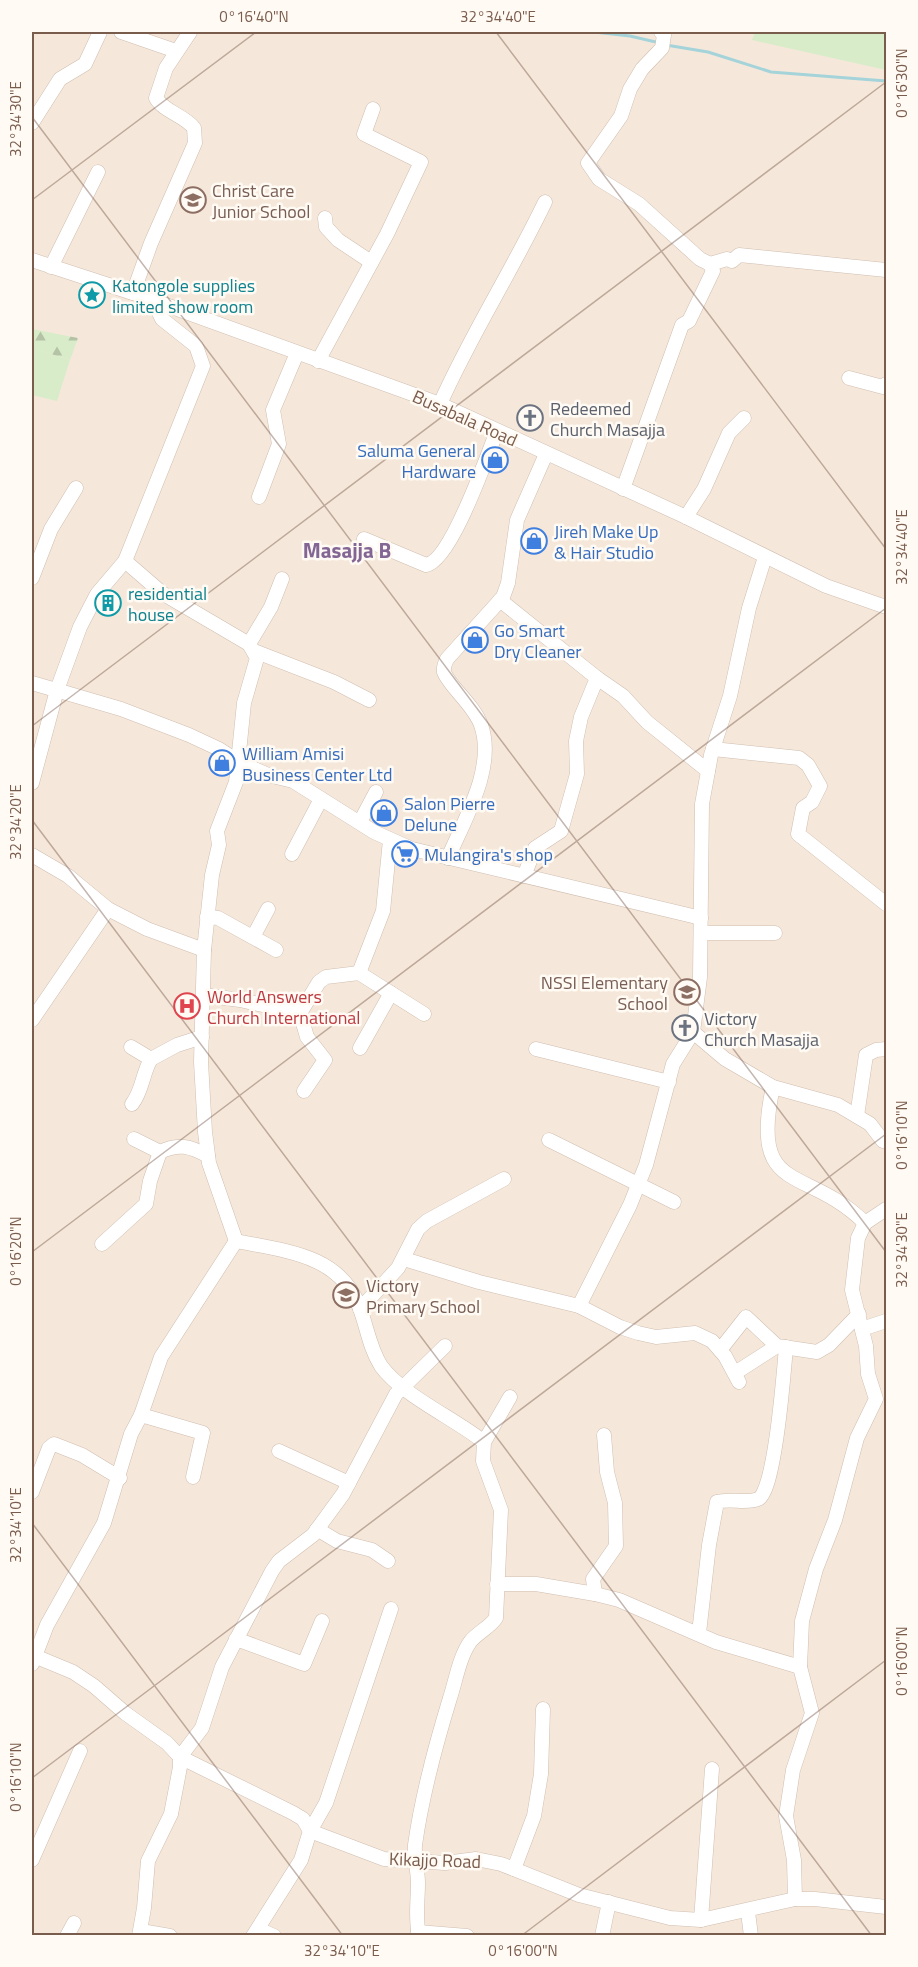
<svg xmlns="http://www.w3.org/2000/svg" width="918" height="1967" font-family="'Titillium Web',sans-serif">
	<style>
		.residential { fill: #f5e8da }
		.green { fill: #d8ecc9 }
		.forest { fill: url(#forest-firs) }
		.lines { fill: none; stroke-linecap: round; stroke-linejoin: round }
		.stream { stroke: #a5d3da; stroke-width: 3 }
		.minor-casing { stroke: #d1beb0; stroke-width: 15 }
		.minor { stroke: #fff; stroke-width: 14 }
		.ticks { fill: none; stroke: #7a5c4d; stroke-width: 1.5; stroke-opacity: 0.45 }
		.labels { text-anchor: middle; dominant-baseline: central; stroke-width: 5; stroke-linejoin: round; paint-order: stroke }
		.education-label { font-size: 18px; fill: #785e54; stroke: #fffaf3; text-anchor: start }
		.culture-label { font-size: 18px; fill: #0d838f; stroke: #fffaf3; text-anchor: start }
		.worship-label { font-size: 18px; fill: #5b616d; stroke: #fffaf3; text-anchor: start }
		.street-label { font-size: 18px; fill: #7a5c4d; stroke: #fffaf3 }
		.shop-label { font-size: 18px; fill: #366cbe; stroke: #fffaf3; text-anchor: start }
		.health-label { font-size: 18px; fill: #be3a42; stroke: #fffaf3; text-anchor: start }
		.quarter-label { font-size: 21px; font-weight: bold; fill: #846695; stroke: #fffaf3 }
		.neatline { fill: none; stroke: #7a5c4d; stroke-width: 2 }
		.ticks-label { font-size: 15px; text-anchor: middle; fill: #7a5c4d }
	</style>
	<defs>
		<pattern id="forest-firs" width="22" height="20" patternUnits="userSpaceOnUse" patternTransform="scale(1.5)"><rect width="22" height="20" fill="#d8ecc9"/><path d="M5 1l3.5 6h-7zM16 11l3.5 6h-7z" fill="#b4c2a5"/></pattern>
	</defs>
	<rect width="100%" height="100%" fill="#fdf6ec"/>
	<rect class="residential" x="32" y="32" width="854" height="1903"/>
	<g class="green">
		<path d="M 755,32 L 886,32 L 886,70 L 752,40 Z"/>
		<path d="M 32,348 L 70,360 L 57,401 L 32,395 Z"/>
	</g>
	<path class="forest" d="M 32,329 L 78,338 L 70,360 L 32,348 Z"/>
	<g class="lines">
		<g class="stream">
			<path d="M 594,32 L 630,36 L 660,43"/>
			<path d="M 666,45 L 708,52 L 771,72 L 886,81"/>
		</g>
		<g class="minor-casing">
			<g id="minor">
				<path d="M 121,32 L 176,51"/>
				<path d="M 32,123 L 60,79 L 85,64 L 100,32"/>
				<path d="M 325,218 L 326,227 L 338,240 L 371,262"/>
				<path d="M 32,260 L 133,293 L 440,404 L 686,517 L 826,586 L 886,607"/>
				<path d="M 710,264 L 727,259 L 732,261 L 739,255 L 886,270"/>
				<path d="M 51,267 L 98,172"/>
				<path d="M 133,293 L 151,243 L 195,143 L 194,128 C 184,115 164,112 156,98 L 166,68 L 190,32"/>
				<path d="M 318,361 L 387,234 L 421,162 L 364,134 L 373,109"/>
				<path d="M 849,378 L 883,387 L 886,384"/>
				<path d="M 440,404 C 471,334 512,271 545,202"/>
				<path d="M 623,489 L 682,325 L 689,321 L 713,271 L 710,264 L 700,259 L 639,204 L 599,179 L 588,163 L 621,116 L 630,89 L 642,69 L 662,48 L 664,35 L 661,32"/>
				<path d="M 259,497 L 279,444 L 273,410 L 297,353"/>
				<path d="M 686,517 L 704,489 L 729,433 L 744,418"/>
				<path d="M 364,539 L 426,565 C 451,561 487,456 497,431"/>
				<path d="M 125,561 L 162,593 L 249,644 L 257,658 L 244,703 L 236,782 L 217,831 L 219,845 L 212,875 L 204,950 L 201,1062 L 205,1132 L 209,1163 L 236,1241"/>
				<path d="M 32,578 L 51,529 L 76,488"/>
				<path d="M 500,600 L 597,678 L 581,717 L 576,741 L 577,774 L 561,831 L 535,848 L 524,876"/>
				<path d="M 249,644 L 271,607 L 282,579"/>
				<path d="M 254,651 L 334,682 L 369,700"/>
				<path d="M 597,678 L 623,696 L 647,722 L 708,771"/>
				<path d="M 32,683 L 121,709 L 189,735 L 219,749 L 239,762 L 268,775 L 293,781 L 374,832 L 412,849 L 701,918"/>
				<path d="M 713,749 L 799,758 L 808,765 L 820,786 L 812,802 L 803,808 L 798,834 L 886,904"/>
				<path d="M 32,783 L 57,690 L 80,627 L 97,594 L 125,561 L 203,366 L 196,346 L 162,319 L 154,302"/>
				<path d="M 360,822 L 376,792"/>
				<path d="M 292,854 L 321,799"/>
				<path d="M 32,855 L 68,876 L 108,909 L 147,929 L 204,950"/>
				<path d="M 448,858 C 464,820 496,768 481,725 C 474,705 449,686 444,672 C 443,667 445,663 447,659 L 503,597 L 508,583 L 517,520 L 546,454"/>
				<path d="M 207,917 L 218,918 L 276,950"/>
				<path d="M 701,933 L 775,933"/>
				<path d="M 253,937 L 268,909"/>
				<path d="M 359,973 L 383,911 L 390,840"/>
				<path d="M 203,995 L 240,1000 L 300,1013 L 319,982 L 326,977 L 359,973 L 424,1014"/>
				<path d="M 300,1013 L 307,1037 L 325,1060 L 304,1091"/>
				<path d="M 32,1020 L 108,909"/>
				<path d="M 693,1032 L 725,1059 L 773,1087 L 838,1105 L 870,1124 L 883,1141"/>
				<path d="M 131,1047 L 151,1059 L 177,1045 L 202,1037"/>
				<path d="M 360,1048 L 391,993"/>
				<path d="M 536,1049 L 669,1082"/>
				<path d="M 773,1087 C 749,1197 807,1165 865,1223"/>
				<path d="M 132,1104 C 143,1090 142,1074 151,1059"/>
				<path d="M 857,1116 L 866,1055 L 876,1050 L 886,1049"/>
				<path d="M 134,1139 L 160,1152 C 178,1143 190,1146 208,1156"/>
				<path d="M 549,1140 L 674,1202"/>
				<path d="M 236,1241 C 284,1251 339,1254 359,1306 C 367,1326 369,1347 381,1366 C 403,1396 454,1418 484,1442"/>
				<path d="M 102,1244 L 146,1204 L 150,1181 L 160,1152"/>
				<path d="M 404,1259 L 479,1282 L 579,1306 L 620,1327 L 638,1333 L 656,1337 L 695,1333 L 712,1341 L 725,1356 L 739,1382"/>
				<path d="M 579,1306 L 630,1205 L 646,1165 L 673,1064 L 693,1032 L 700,977 L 702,804 L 711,755 L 730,696 L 749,608 L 765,557"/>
				<path d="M 360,1309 L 398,1268 L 418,1229 L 427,1221 L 504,1179"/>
				<path d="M 862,1329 L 886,1321"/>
				<path d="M 720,1350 L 746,1317 L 777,1346 L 817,1352 L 829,1345 L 859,1314"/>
				<path d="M 735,1373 L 777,1346"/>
				<path d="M 141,1415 L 203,1433 L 193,1477"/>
				<path d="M 279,1451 L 349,1483"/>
				<path d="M 32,1492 L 49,1448 L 54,1444 L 82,1455 L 120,1478"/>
				<path d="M 317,1529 L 337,1541 L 372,1550 L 388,1561"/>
				<path d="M 497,1584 L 536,1584 L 595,1594 L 619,1600 L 716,1642 L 800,1667"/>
				<path d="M 595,1594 L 593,1579 L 616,1546 L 615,1503 L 607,1472 L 604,1435"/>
				<path d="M 699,1633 L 709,1545 L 717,1502 C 730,1498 747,1504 758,1499 C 775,1493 784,1369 786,1347"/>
				<path d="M 236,1639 L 304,1664 L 322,1621"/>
				<path d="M 32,1655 L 73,1672 L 94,1686 L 125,1713 L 167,1743 L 180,1757 L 293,1813 L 303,1819 L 310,1831 L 384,1859 L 445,1863 L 476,1859 L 501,1864 L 579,1895 L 670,1918 L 701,1920 L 795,1899 L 815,1899 L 886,1907"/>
				<path d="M 32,1664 L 47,1625 L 104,1523 L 131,1434 L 141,1415 L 161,1357 L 236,1241"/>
				<path d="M 32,1860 L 80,1751"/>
				<path d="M 514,1869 L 534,1816 L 541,1774 L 543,1709"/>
				<path d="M 795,1899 L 794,1860 L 786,1816 L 793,1770 L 812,1713 L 800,1667 L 802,1621 L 816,1569 L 835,1520 L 857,1438 L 876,1399 L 868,1374 L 866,1346 L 852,1290 L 858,1238 L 865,1223 L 886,1209"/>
				<path d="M 748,1912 L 751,1936"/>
				<path d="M 701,1920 L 712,1769"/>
				<path d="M 258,1929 L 274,1936"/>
				<path d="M 141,1931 L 170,1936"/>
				<path d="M 418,1932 L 467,1936"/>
				<path d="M 67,1936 L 74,1923"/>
				<path d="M 139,1936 L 144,1908 L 148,1861 L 171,1814 L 180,1767 L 180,1757 L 202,1728 L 222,1667 L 272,1571 L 279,1561 L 313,1535 L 343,1494 L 396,1394 L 445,1346"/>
				<path d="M 253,1936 L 301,1860 L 310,1831 L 326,1803 L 391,1609"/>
				<path d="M 419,1936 C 415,1917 418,1902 418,1883 C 418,1871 414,1858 415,1845 C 422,1795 435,1747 450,1698 C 456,1680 459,1658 470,1642 C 478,1632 489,1628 496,1618 L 501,1510 L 483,1461 L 484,1442 L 510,1397"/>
				<path d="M 602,1936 L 609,1902"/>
			</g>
		</g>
		<use href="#minor" class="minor"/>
	</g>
	<path class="ticks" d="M 496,32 L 886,549M 32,117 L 886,1252M 32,200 L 256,32M 32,726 L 886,82M 32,820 L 872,1936M 32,1252 L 886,608M 32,1523 L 343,1936M 32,1778 L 886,1134M 521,1936 L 886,1660"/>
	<defs>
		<g id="school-ring" transform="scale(1.35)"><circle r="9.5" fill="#fffaf3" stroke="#8d6e63" stroke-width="1.5"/><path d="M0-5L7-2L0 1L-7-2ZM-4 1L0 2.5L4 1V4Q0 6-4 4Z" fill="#8d6e63"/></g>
		<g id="sight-ring" transform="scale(1.35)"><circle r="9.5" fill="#fffaf3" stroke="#0f9aa8" stroke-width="1.5"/><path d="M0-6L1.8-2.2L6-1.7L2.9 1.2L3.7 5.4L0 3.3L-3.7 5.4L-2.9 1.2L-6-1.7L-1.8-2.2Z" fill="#0f9aa8"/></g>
		<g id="church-ring" transform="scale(1.35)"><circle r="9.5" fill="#fffaf3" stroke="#6b7280" stroke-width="1.5"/><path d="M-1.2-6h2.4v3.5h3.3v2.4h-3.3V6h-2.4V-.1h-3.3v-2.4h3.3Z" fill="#6b7280"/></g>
		<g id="shop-ring" transform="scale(1.35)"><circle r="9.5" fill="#fffaf3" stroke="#3f7fe0" stroke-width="1.5"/><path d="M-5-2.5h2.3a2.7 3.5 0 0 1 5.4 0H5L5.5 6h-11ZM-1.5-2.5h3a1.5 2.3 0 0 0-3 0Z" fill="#3f7fe0"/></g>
		<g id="building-ring" transform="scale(1.35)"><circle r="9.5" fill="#fffaf3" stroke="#0f9aa8" stroke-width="1.5"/><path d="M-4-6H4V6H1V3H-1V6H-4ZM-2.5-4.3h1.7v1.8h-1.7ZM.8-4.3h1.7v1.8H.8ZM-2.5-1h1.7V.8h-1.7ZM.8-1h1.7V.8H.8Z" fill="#0f9aa8"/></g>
		<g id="supermarket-ring" transform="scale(1.35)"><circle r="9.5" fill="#fffaf3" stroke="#3f7fe0" stroke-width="1.5"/><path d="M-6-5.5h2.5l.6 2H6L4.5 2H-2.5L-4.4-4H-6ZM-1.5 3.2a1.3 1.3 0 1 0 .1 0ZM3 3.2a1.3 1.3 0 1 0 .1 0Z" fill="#3f7fe0"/></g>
		<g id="hospital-ring" transform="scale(1.35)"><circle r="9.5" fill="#fffaf3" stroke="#e0444e" stroke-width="1.5"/><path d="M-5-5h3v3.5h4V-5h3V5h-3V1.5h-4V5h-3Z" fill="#e0444e"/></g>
	</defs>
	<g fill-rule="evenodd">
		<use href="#school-ring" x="193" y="200"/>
		<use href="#sight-ring" x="92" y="295"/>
		<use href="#church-ring" x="530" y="418"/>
		<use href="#shop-ring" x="495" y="460"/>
		<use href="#shop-ring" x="534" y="541"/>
		<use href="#building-ring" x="108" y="603"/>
		<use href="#shop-ring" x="475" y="640"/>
		<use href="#shop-ring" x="222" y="763"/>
		<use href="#shop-ring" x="384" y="813"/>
		<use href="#supermarket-ring" x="405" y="854"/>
		<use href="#school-ring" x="687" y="992"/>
		<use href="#hospital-ring" x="187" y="1006"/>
		<use href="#church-ring" x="685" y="1028"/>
		<use href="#school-ring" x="346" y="1295"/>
	</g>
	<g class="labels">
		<g class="education-label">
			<text x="212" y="190">Christ Care<tspan x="212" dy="21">Junior School</tspan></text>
			<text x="668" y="982" text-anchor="end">NSSI Elementary<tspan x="668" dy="21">School</tspan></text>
			<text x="366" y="1285">Victory<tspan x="366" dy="21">Primary School</tspan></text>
		</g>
		<g class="culture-label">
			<text x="112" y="285">Katongole supplies<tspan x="112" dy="21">limited show room</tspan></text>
			<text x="128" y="593">residential<tspan x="128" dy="21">house</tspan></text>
		</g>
		<g class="worship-label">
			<text x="550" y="408">Redeemed<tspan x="550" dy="21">Church Masajja</tspan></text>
			<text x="704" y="1018">Victory<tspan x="704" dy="21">Church Masajja</tspan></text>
		</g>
		<g class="street-label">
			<text transform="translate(465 418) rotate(24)">Busabala Road</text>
			<text transform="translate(435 1860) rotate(2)">Kikajjo Road</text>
		</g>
		<g class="shop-label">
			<text x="476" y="450" text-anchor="end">Saluma General<tspan x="476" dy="21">Hardware</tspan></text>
			<text x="554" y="531">Jireh Make Up<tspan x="554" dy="21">&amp; Hair Studio</tspan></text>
			<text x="494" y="630">Go Smart<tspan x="494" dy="21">Dry Cleaner</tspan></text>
			<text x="242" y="753">William Amisi<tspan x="242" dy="21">Business Center Ltd</tspan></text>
			<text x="404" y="803">Salon Pierre<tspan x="404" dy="21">Delune</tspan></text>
			<text x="424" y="854">Mulangira's shop</text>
		</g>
		<g class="health-label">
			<text x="207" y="996">World Answers<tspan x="207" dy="21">Church International</tspan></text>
		</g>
		<g class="quarter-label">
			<text x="347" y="550">Masajja B</text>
		</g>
	</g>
	<rect width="918" height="1967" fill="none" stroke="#fffaf3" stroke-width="66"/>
	<rect x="33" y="33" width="852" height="1901" class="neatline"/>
	<g class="ticks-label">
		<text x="254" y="22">0°16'40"N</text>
		<text x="498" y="22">32°34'40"E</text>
		<text transform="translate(902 83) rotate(-90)" y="5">0°16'30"N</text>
		<text transform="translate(16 119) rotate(-90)" y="5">32°34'30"E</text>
		<text transform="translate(902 547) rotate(-90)" y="5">32°34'40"E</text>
		<text transform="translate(16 822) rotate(-90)" y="5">32°34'20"E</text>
		<text transform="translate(902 1135) rotate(-90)" y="5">0°16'10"N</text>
		<text transform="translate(902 1250) rotate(-90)" y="5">32°34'30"E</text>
		<text transform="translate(16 1251) rotate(-90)" y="5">0°16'20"N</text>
		<text transform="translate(16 1525) rotate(-90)" y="5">32°34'10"E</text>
		<text transform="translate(902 1661) rotate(-90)" y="5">0°16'00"N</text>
		<text transform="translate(16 1777) rotate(-90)" y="5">0°16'10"N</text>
		<text x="342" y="1956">32°34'10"E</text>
		<text x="523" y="1956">0°16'00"N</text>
	</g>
</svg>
